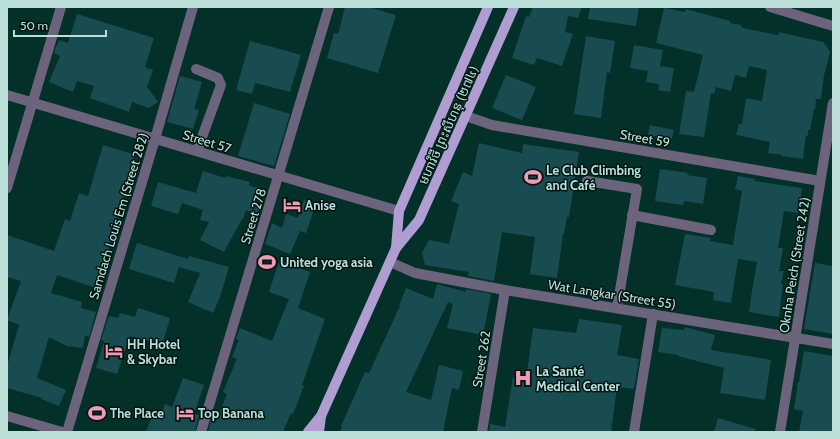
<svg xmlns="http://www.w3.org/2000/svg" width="840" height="439" font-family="Cabin,'Noto Sans Khmer',sans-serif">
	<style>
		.building { fill: #194c50 }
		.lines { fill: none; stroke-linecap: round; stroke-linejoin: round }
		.minor { stroke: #6c647d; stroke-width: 10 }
		.major { stroke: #b09dd1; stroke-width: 10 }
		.labels { text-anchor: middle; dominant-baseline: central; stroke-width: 3; stroke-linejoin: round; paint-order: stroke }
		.street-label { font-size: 13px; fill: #bbdfd8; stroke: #001612 }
		.poi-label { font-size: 13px; font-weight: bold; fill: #bbdfd8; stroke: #001612; text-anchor: start }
	</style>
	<rect width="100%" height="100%" fill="#04302a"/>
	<g class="building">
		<path d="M 345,7 L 368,7 L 396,15 L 378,73 L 327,58 L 334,33 L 338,34 Z"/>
		<path d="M 533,7 L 582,7 L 578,18 L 568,16 L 565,32 L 573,34 L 562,66 L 537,58 L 534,65 L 512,58 L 526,16 L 529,17 Z"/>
		<path d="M 590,7 L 639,7 L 636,26 L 588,19 Z"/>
		<path d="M 664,8 L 685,12 L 686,9 L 730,21 L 730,23 L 741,25 L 741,27 L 747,29 L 778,35 L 779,32 L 823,42 L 825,44 L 830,52 L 824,75 L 821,99 L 816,99 L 815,110 L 814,109 L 810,130 L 808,130 L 808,136 L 806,135 L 803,159 L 781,156 L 782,155 L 768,153 L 770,142 L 736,135 L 739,124 L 742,124 L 746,98 L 762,101 L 767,70 L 749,66 L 746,78 L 735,75 L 731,91 L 716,87 L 714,94 L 711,93 L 704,137 L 679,134 L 686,91 L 694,92 L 703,55 L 656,43 Z"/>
		<path d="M 77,14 L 154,38 L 145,67 L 153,70 L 147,87 L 158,102 L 149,108 L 132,102 L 129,112 L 90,98 L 94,86 L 77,81 L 73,92 L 49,82 L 60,56 L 54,53 L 55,49 L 59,40 L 68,43 Z"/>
		<path d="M 586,36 L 615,41 L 610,73 L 607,72 L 601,118 L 574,114 Z"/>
		<path d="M 250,41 L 301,55 L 290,92 L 255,83 L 252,94 L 236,90 Z"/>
		<path d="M 634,45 L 663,50 L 660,66 L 674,68 L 670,92 L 658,90 L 659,84 L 646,82 L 648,71 L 630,68 Z"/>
		<path d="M 506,75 L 536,87 L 522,120 L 492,108 Z"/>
		<path d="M 180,76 L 202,82 L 194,109 L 199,110 L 193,129 L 167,122 Z"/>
		<path d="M 254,103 L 290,114 L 274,166 L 238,156 Z"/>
		<path d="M 650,125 L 674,130 L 672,139 L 648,135 Z"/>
		<path d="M 479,143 L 522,153 L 523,144 L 579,152 L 569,217 L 567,217 L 564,234 L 563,234 L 557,278 L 530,274 L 535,237 L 502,232 L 494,281 L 468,276 L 469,272 L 425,265 L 422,253 L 429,240 L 449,244 L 459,204 L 451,201 L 463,172 L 472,176 Z"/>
		<path d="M 103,145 L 136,155 L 112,235 L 113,235 L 96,288 L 57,275 L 51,293 L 82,302 L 81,308 L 96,312 L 89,337 L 85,335 L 83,348 L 67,346 L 49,337 L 37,378 L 66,390 L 59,406 L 41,399 L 42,398 L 7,388 L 7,366 L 19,325 L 7,320 L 21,281 L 7,277 L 7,235 L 54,251 L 65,219 L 70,221 L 79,193 L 88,196 Z"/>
		<path d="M 660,169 L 688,173 L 687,175 L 707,178 L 703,204 L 684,201 L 683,205 L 655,201 Z"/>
		<path d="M 203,171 L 225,178 L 226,176 L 250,182 L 249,186 L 260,188 L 256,203 L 261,205 L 257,215 L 246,210 L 243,219 L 242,219 L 224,252 L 200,240 L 209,222 L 200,220 L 203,210 L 182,203 L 178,214 L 151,206 L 158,182 L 196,193 Z"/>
		<path d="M 738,176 L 755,179 L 754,181 L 802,188 L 798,213 L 784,211 L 778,248 L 783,248 L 779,271 L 784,271 L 781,284 L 783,284 L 779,317 L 749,312 L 752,291 L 757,262 L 738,259 L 731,303 L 713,300 L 714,292 L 675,285 L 685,234 L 711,238 L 710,241 L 733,245 L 742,191 L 735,189 Z"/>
		<path d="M 304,200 L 316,203 L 306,233 L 300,231 L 290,254 L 265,244 L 272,223 L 282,228 L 286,214 L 298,218 Z"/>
		<path d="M 137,243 L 188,259 L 189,256 L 229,267 L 220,297 L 213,313 L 188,302 L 200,273 L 179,267 L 174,283 L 129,269 Z"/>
		<path d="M 279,261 L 310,272 L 298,308 L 325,319 L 302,385 L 304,386 L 293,414 L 291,413 L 283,432 L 208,432 L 211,420 L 216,421 L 227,394 L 223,392 L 237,359 L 232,357 L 239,340 L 236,339 L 240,328 L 272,341 L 289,299 L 269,292 Z"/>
		<path d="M 815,263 L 833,266 L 833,334 L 804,329 Z"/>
		<path d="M 437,284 L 466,292 L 466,289 L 491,294 L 483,335 L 447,328 L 453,304 L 448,302 L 406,392 L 431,400 L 439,365 L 463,371 L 459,390 L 452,388 L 443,432 L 340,432 L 342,427 L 341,426 L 365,372 L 369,373 L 400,306 L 399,306 L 406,288 L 433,299 Z"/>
		<path d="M 138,308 L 170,318 L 162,345 L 130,336 L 117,374 L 96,368 L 104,341 L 101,340 L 109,316 L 118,318 L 120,313 L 135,317 Z"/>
		<path d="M 579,319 L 622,325 L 617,355 L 639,359 L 634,389 L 617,387 L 611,432 L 489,432 L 490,424 L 505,427 L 513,377 L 526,379 L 533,328 L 576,333 Z"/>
		<path d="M 685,327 L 715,335 L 711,350 L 771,360 L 765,400 L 720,393 L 724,368 L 678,356 L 678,355 L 658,352 L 662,328 L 684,330 Z"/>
		<path d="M 804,351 L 833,356 L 833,432 L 799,432 L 803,411 L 794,409 L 798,382 L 799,382 Z"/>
		<path d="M 183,378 L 204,385 L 194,414 L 199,415 L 195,432 L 146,432 L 153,413 L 161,416 L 165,404 L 172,407 Z"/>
		<path d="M 718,418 L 755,429 L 755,432 L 714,432 Z"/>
	</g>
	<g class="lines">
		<g class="minor">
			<path d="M 770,7 L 833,26"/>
			<path d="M 196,69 L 218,78 L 221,85 L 197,151"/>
			<path d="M 7,95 L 399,211"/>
			<path d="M 466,116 L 492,125 L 820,181"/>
			<path d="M 587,181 L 637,189 L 617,308"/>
			<path d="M 7,188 L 61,7"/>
			<path d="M 632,215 L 711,230"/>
			<path d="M 390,262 L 415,273 L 505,290 L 833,344"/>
			<path d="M 7,416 L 62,432"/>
			<path d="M 67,432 L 155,139 L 193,7"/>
			<path d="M 201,432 L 329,7"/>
			<path d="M 482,432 L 505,290"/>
			<path d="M 634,432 L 653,314"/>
			<path d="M 780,432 L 833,103"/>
		</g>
		<g class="major">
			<path d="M 396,248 L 399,211 L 488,7"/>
			<path d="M 308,432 L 321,416 L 396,248 L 419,220 L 514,7"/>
			<path d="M 319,432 L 321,416"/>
		</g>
	</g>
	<defs>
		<g id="stadium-bare" transform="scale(1.38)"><path d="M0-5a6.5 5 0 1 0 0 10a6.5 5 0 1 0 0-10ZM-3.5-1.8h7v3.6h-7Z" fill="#f19ab3" stroke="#001612" stroke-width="2.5" paint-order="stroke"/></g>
		<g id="hotel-bare" transform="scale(1.38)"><path d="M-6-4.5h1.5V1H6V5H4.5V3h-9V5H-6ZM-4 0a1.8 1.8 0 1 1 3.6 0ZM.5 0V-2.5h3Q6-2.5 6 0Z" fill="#f19ab3" stroke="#001612" stroke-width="2.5" paint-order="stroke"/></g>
		<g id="hospital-bare" transform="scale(1.38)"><path d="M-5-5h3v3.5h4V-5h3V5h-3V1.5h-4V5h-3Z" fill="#f19ab3" stroke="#001612" stroke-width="2.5" paint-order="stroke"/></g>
	</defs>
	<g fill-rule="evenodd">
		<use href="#stadium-bare" x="533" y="177"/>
		<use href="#hotel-bare" x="292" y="205"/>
		<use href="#stadium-bare" x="267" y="262"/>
		<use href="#hotel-bare" x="114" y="351"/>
		<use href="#hospital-bare" x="523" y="378"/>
		<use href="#stadium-bare" x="97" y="413"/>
		<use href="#hotel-bare" x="185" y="413"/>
	</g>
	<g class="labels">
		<g class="street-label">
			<text transform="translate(448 125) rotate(-66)">មហាវិថី ព្រះសីហនុ (២៧៤)</text>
			<text transform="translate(645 138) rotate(10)">Street 59</text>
			<text transform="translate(207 141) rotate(17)">Street 57</text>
			<text transform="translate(118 216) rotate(-73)">Samdach Louis Em (Street 282)</text>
			<text transform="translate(253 216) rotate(-73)">Street 278</text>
			<text transform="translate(794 265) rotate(-81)">Oknha Peich (Street 242)</text>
			<text transform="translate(612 294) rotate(9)">Wat Langkar (Street 55)</text>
			<text transform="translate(481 359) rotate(-81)">Street 262</text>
		</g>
		<g class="poi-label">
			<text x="546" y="170">Le Club Climbing<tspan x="546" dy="15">and Café</tspan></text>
			<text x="305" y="205">Anise</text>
			<text x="280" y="262">United yoga asia</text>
			<text x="127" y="344">HH Hotel<tspan x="127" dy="15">&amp; Skybar</tspan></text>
			<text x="536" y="371">La Santé<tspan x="536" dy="15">Medical Center</tspan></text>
			<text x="110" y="413">The Place</text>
			<text x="198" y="413">Top Banana</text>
		</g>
	</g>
	<rect width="840" height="439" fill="none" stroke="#bbdfd8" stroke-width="16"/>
	<path d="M14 30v6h92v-6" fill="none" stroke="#bbdfd8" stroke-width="2"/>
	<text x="20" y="30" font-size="12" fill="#bbdfd8" stroke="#001612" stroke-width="3" paint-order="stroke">50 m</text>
</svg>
